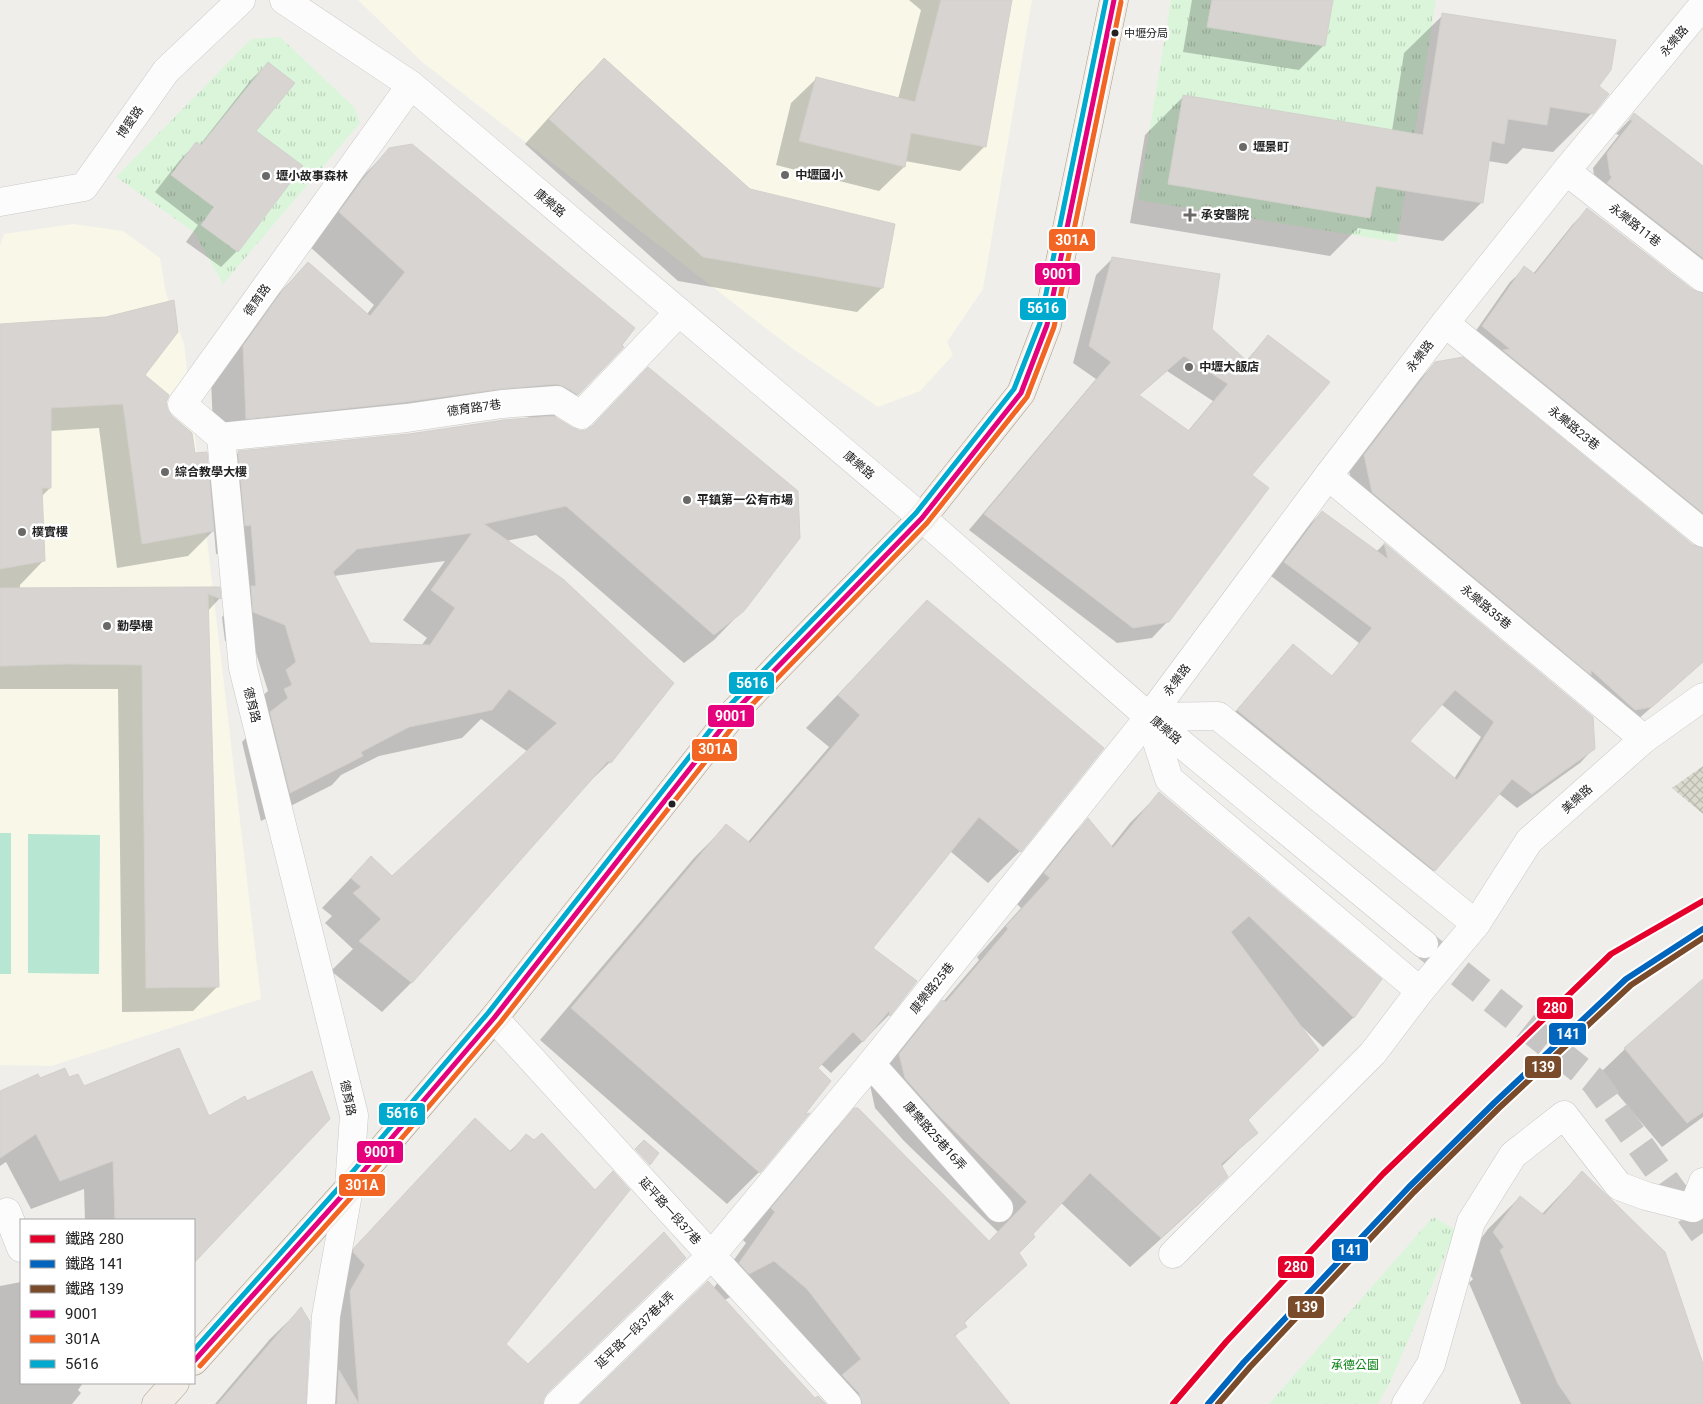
<svg xmlns="http://www.w3.org/2000/svg" width="1703" height="1404" font-family="Roboto,'Noto Sans TC',sans-serif">
	<style>
		.education { fill: #f8f7e8 }
		.construction { fill: url(#construction-cross-hatch) }
		.park { fill: url(#park-tufts) }
		.pitch { fill: #b7e6d2 }
		.shadow { fill: #0003; fill-rule: evenodd }
		.building { fill: #d7d4d2; stroke: #d3d0cc; fill-rule: evenodd }
		.lines { fill: none; stroke-linecap: round; stroke-linejoin: round }
		.minor-tunnel { stroke: #c7c5c3; stroke-width: 28; stroke-dasharray: 28 14; stroke-linecap: butt }
		.minor-casing { stroke: #c9c8c7; stroke-width: 29 }
		.major-casing { stroke: #a79c86; stroke-width: 29 }
		.minor { stroke: #fdfcfc; stroke-width: 28 }
		.major { stroke: #f3ede7; stroke-width: 28 }
		.bus-1-casing { stroke: #fff; stroke-width: 9 }
		.bus-2-casing { stroke: #fff; stroke-width: 9 }
		.bus-3-casing { stroke: #fff; stroke-width: 9 }
		.bus-1 { stroke: #e5007d; stroke-width: 5 }
		.bus-2 { stroke: #f26522; stroke-width: 5 }
		.bus-3 { stroke: #00a9ce; stroke-width: 5 }
		.rail-1-casing { stroke: #fff; stroke-width: 10 }
		.rail-2-casing { stroke: #fff; stroke-width: 10 }
		.rail-3-casing { stroke: #fff; stroke-width: 10 }
		.rail-1 { stroke: #e4002b; stroke-width: 6 }
		.rail-2 { stroke: #0065bd; stroke-width: 6 }
		.rail-3 { stroke: #7a4b2a; stroke-width: 6 }
		.bus-dot { fill: #222; stroke: #fff; stroke-width: 2 }
		.poi-dot { fill: #6a6968; stroke: #fff; stroke-width: 2 }
		.labels { text-anchor: middle; dominant-baseline: central; stroke-width: 5; stroke-linejoin: round; paint-order: stroke }
		.bus-label { font-size: 11px; fill: #222; stroke: #fff; text-anchor: start }
		.street-label { font-size: 12px; fill: #222; stroke: #fff }
		.poi-label { font-size: 12px; font-weight: bold; fill: #222; stroke: #fff; text-anchor: start }
		.park-label { font-size: 12px; fill: #0c8416; stroke: #fff }
		.line-badge { stroke: #fff; stroke-width: 2 }
		.badge-label { font-size: 14px; text-anchor: middle; font-weight: bold; fill: #fff }
	</style>
	<defs>
		<pattern id="construction-cross-hatch" width="8" height="8" patternUnits="userSpaceOnUse" patternTransform="scale(1.25)"><rect width="8" height="8" fill="#d9d9cd"/><path d="M0 0l8 8M0 8l8-8" fill="none" stroke="#babab0"/></pattern>
		<pattern id="park-tufts" width="24" height="20" patternUnits="userSpaceOnUse" patternTransform="scale(1.25)"><rect width="24" height="20" fill="#daf5da"/><path d="M3 7l-1-3M5 7V3M7 7l1-3M15 17l-1-3M17 17v-4M19 17l1-3" fill="none" stroke="#bbd2bb"/></pattern>
	</defs>
	<rect width="100%" height="100%" fill="#f0eeeb"/>
	<g class="education">
		<path d="M 358,0 L 1032,0 L 983,289 L 947,342 L 953,355 L 920,391 L 878,407 L 789,346 L 421,61 Z"/>
		<path d="M 73,224 L 123,231 L 160,258 L 166,294 L 184,344 L 261,999 L 51,1066 L 0,1065 L 0,246 L 4,234 Z"/>
	</g>
	<path class="construction" d="M 1703,766 L 1703,814 L 1672,788 Z"/>
	<g class="park">
		<path d="M 1171,0 L 1436,0 L 1397,242 L 1138,200 Z"/>
		<path d="M 280,37 L 354,107 L 360,123 L 223,284 L 194,232 L 116,177 L 251,39 Z"/>
		<path d="M 1433,1217 L 1456,1230 L 1391,1380 L 1378,1404 L 1269,1404 Z"/>
	</g>
	<g class="pitch">
		<rect x="0" y="833" width="11" height="141"/>
		<path d="M 28,834 L 100,835 L 99,974 L 28,973 Z"/>
	</g>
	<g class="shadow">
		<path d="M 909,0 L 1011,0 L 985,146 L 960,171 L 905,161 L 904,167 L 879,191 L 776,165 L 791,103 L 816,79 L 898,99 L 921,10 Z"/>
		<path d="M 1192,0 L 1331,0 L 1324,45 L 1299,70 L 1183,52 Z"/>
		<path d="M 1443,15 L 1597,86 L 1592,113 L 1553,152 L 1523,148 L 1507,164 L 1488,161 L 1482,202 L 1443,241 L 1358,228 L 1330,256 L 1130,223 L 1145,135 L 1184,96 L 1392,131 L 1404,53 Z"/>
		<path d="M 604,59 L 750,190 L 882,288 L 857,312 L 678,281 L 525,144 L 579,84 Z"/>
		<path d="M 268,63 L 254,131 L 237,251 L 221,267 L 186,242 L 198,225 L 155,192 L 180,160 L 196,144 L 199,146 L 251,80 Z"/>
		<path d="M 1634,115 L 1703,167 L 1703,287 L 1596,190 L 1593,168 L 1619,135 L 1616,134 Z"/>
		<path d="M 390,149 L 578,394 L 554,418 L 743,610 L 714,640 L 684,663 L 536,535 L 506,541 L 610,762 L 581,790 L 411,983 L 382,1012 L 331,971 L 353,949 L 325,923 L 332,916 L 322,908 L 371,857 L 392,877 L 528,752 L 481,719 L 462,738 L 379,756 L 341,775 L 332,785 L 261,821 L 242,742 L 258,725 L 258,700 L 268,691 L 256,653 L 225,641 L 222,617 L 227,612 L 222,553 L 216,554 L 214,530 L 188,556 L 117,568 L 99,428 L 50,431 L 50,488 L 41,497 L 43,561 L 20,585 L 20,589 L 218,588 L 219,599 L 207,612 L 217,987 L 193,1011 L 122,1012 L 118,689 L 0,689 L 0,325 L 144,376 L 165,402 L 166,411 L 194,454 L 208,482 L 239,452 L 409,435 L 532,418 L 523,416 L 467,420 L 214,450 L 211,380 L 276,296 L 308,264 L 367,314 L 374,305 L 308,245 L 357,182 ZM 445,561 L 403,620 L 427,638 L 421,646 L 369,644 L 334,576 Z"/>
		<path d="M 1588,209 L 1693,291 L 1703,294 L 1703,542 L 1468,342 L 1510,282 L 1525,268 L 1533,274 L 1573,224 Z"/>
		<path d="M 1112,259 L 1211,329 L 1245,362 L 1268,336 L 1250,476 L 1168,621 L 1152,638 L 1117,643 L 969,530 L 1096,379 L 1073,363 L 1096,275 ZM 1167,371 L 1213,401 L 1188,431 L 1138,396 Z"/>
		<path d="M 1435,363 L 1692,546 L 1703,549 L 1703,662 L 1636,721 L 1358,507 L 1349,471 L 1420,379 Z"/>
		<path d="M 1322,512 L 1376,552 L 1384,544 L 1592,718 L 1594,748 L 1580,763 L 1517,808 L 1498,793 L 1434,870 L 1420,884 L 1224,725 L 1275,665 L 1289,650 L 1331,677 L 1359,643 L 1271,576 L 1308,526 ZM 1441,704 L 1481,737 L 1454,779 L 1409,742 Z"/>
		<path d="M 927,601 L 1102,748 L 1020,851 L 988,883 L 950,851 L 871,948 L 916,981 L 889,1015 L 831,1073 L 820,1063 L 759,1172 L 727,1204 L 540,1040 L 694,858 L 726,826 L 748,842 L 829,747 L 806,728 Z"/>
		<path d="M 1159,794 L 1380,979 L 1353,1018 L 1323,1047 L 1300,1025 L 1299,1026 L 1247,1120 L 1256,1133 L 1221,1167 L 1226,1176 L 1197,1206 L 1130,1267 L 1060,1202 L 1031,1233 L 1017,1253 L 1025,1265 L 963,1324 L 965,1326 L 954,1337 L 996,1404 L 830,1404 L 743,1290 L 723,1301 L 819,1404 L 582,1404 L 713,1289 L 746,1243 L 742,1239 L 825,1140 L 855,1109 L 988,1242 L 998,1232 L 904,1141 L 875,1108 L 870,1085 L 913,1031 L 943,1002 L 979,960 L 977,957 L 1021,908 L 1016,903 L 1058,849 L 1088,820 L 1111,847 L 1130,823 Z"/>
		<path d="M 1703,980 L 1703,1117 L 1662,1147 L 1600,1073 L 1625,1049 Z"/>
		<path d="M 39,1079 L 68,1079 L 84,1088 L 208,1118 L 246,1102 L 329,1119 L 194,1261 L 194,1220 L 85,1220 L 84,1189 L 31,1209 L 6,1162 L 0,1166 L 0,1092 Z"/>
		<path d="M 475,1120 L 509,1152 L 526,1136 L 504,1344 L 545,1394 L 542,1399 L 542,1404 L 308,1404 L 324,1280 Z"/>
		<path d="M 1582,1172 L 1703,1368 L 1703,1404 L 1521,1404 L 1469,1283 L 1473,1279 L 1462,1264 L 1488,1229 L 1520,1197 L 1542,1214 Z"/>
		<path d="M 1703,1217 L 1703,1229 L 1699,1221 Z"/>
		<path d="M 21,1282 L 21,1383 L 83,1383 L 78,1390 L 81,1393 L 72,1404 L 0,1404 L 0,1286 Z"/>
		<path d="M 301,1309 L 304,1404 L 215,1404 L 270,1339 Z"/>
	</g>
	<g class="building">
		<path d="M 941,0 L 1012,0 L 986,147 L 911,133 L 905,167 L 799,141 L 816,77 L 915,102 Z"/>
		<path d="M 1212,0 L 1333,0 L 1325,46 L 1207,27 Z"/>
		<path d="M 1442,13 L 1616,40 L 1611,70 L 1599,86 L 1609,94 L 1593,114 L 1550,107 L 1547,125 L 1508,119 L 1504,144 L 1492,141 L 1483,203 L 1376,186 L 1370,218 L 1168,184 L 1183,95 L 1423,135 Z"/>
		<path d="M 604,58 L 750,189 L 895,224 L 883,288 L 703,257 L 549,119 Z"/>
		<path d="M 268,62 L 295,83 L 256,131 L 303,166 L 238,252 L 201,225 L 214,207 L 171,175 L 196,142 L 201,145 Z"/>
		<path d="M 1634,113 L 1703,166 L 1703,258 L 1607,183 L 1612,177 L 1610,175 L 1607,153 L 1633,120 L 1629,120 Z"/>
		<path d="M 412,144 L 635,328 L 622,345 L 624,347 L 578,395 L 565,387 L 556,384 L 500,389 L 405,402 L 246,419 L 243,346 L 282,291 L 308,262 L 370,316 L 405,272 L 339,212 L 363,179 L 389,148 Z"/>
		<path d="M 1587,208 L 1693,290 L 1703,293 L 1703,513 L 1503,350 L 1510,349 L 1482,326 L 1524,266 L 1535,274 Z"/>
		<path d="M 1112,257 L 1220,274 L 1212,329 L 1247,361 L 1268,335 L 1330,382 L 1252,475 L 1269,488 L 1169,622 L 1133,628 L 984,514 L 1111,362 L 1089,346 ZM 1184,356 L 1228,384 L 1189,431 L 1139,395 Z"/>
		<path d="M 174,300 L 178,332 L 145,375 L 169,395 L 166,403 L 168,410 L 172,416 L 192,433 L 195,453 L 207,452 L 214,531 L 142,544 L 123,404 L 51,408 L 51,488 L 42,488 L 45,561 L 0,569 L 0,324 L 106,317 Z"/>
		<path d="M 1463,357 L 1693,545 L 1703,548 L 1703,662 L 1652,707 L 1635,710 L 1591,670 L 1591,675 L 1372,492 L 1364,455 L 1435,362 Z"/>
		<path d="M 648,367 L 798,491 L 800,538 L 744,611 L 714,635 L 566,506 L 484,524 L 563,579 L 674,683 L 611,763 L 608,761 L 412,983 L 359,941 L 381,919 L 353,893 L 361,887 L 351,878 L 371,856 L 392,876 L 557,723 L 509,689 L 492,710 L 409,727 L 361,752 L 363,756 L 290,793 L 270,712 L 288,698 L 284,689 L 292,685 L 286,670 L 296,662 L 285,625 L 253,612 L 251,586 L 256,586 L 251,525 L 245,526 L 238,451 L 409,434 L 504,420 L 553,416 L 573,428 L 580,431 L 586,430 L 592,426 ZM 472,533 L 431,590 L 455,608 L 430,645 L 370,643 L 333,572 L 357,549 Z"/>
		<path d="M 1322,511 L 1388,559 L 1384,543 L 1593,717 L 1595,749 L 1532,794 L 1512,779 L 1435,871 L 1237,710 L 1293,644 L 1332,676 L 1372,628 L 1284,562 ZM 1455,690 L 1494,722 L 1457,780 L 1410,741 Z"/>
		<path d="M 207,587 L 220,587 L 221,599 L 208,594 L 219,987 L 146,988 L 142,665 L 65,664 L 0,666 L 0,588 Z"/>
		<path d="M 927,600 L 1104,748 L 1021,852 L 979,817 L 873,948 L 917,981 L 890,1016 L 889,1011 L 863,1042 L 853,1032 L 818,1068 L 831,1081 L 805,1114 L 810,1113 L 760,1173 L 571,1008 L 726,824 L 750,843 L 860,715 L 838,695 Z"/>
		<path d="M 1159,792 L 1382,979 L 1354,1018 L 1249,916 L 1231,932 L 1319,1050 L 1248,1120 L 1258,1133 L 1221,1164 L 1228,1177 L 1161,1238 L 1090,1173 L 1033,1234 L 1035,1237 L 1019,1253 L 1027,1265 L 964,1322 L 967,1327 L 954,1335 L 1010,1404 L 862,1404 L 859,1393 L 842,1375 L 861,1359 L 807,1289 L 774,1261 L 749,1274 L 739,1263 L 775,1212 L 771,1208 L 854,1108 L 858,1108 L 989,1241 L 1027,1202 L 934,1111 L 905,1078 L 899,1054 L 942,1000 L 946,1002 L 1008,929 L 1006,926 L 1050,878 L 1044,873 L 1088,818 L 1113,848 Z"/>
		<path d="M 1703,979 L 1703,1112 L 1687,1123 L 1624,1048 Z"/>
		<path d="M 179,1048 L 209,1116 L 245,1096 L 247,1101 L 312,1071 L 330,1119 L 194,1263 L 194,1220 L 115,1220 L 113,1161 L 60,1181 L 36,1134 L 0,1158 L 0,1091 L 38,1074 L 40,1078 L 65,1068 L 69,1077 L 78,1074 L 84,1086 Z"/>
		<path d="M 475,1118 L 511,1152 L 526,1134 L 534,1140 L 542,1133 L 595,1190 L 613,1171 L 630,1190 L 506,1344 L 528,1364 L 664,1232 L 686,1258 L 547,1393 L 543,1399 L 543,1404 L 359,1404 L 350,1291 L 365,1265 L 353,1252 L 354,1248 Z"/>
		<path d="M 644,1140 L 659,1153 L 650,1165 L 635,1149 Z"/>
		<path d="M 1582,1171 L 1665,1252 L 1703,1364 L 1703,1404 L 1572,1404 L 1558,1384 L 1500,1250 L 1504,1247 L 1493,1232 L 1520,1196 L 1544,1215 Z"/>
		<path d="M 708,1281 L 815,1398 L 818,1396 L 826,1404 L 580,1404 Z"/>
		<path d="M 301,1307 L 310,1322 L 306,1404 L 218,1404 Z"/>
		<path d="M 339,1370 L 359,1404 L 337,1404 Z"/>
	</g>
	<g class="lines">
		<path class="minor-tunnel" d="M 1427,947 L 1594,1081 L 1703,1233"/>
		<g class="minor-casing">
			<g id="minor">
				<path d="M 284,0 L 411,85 L 922,518 L 1149,717 L 1424,944"/>
				<path d="M 1566,171 L 1703,278"/>
				<path d="M 0,202 L 84,187 L 166,71 L 241,0"/>
				<path d="M 1445,323 L 1703,533"/>
				<path d="M 221,437 L 407,418 L 502,404 L 557,400 L 581,415 L 679,312"/>
				<path d="M 1328,476 L 1644,739"/>
				<path d="M 1149,717 L 1169,779 L 1420,991 L 1476,924 L 1529,841 L 1644,739 L 1703,697"/>
				<path d="M 1149,717 L 1218,716 L 1476,924"/>
				<path d="M 494,1018 L 847,1404"/>
				<path d="M 871,1064 L 999,1208"/>
				<path d="M 1693,1208 L 1703,1182"/>
				<path d="M 7,1212 L 21,1248"/>
				<path d="M 1173,1254 L 1373,1053 L 1420,991"/>
				<path d="M 321,1404 L 326,1316 L 349,1188 L 354,1115 L 243,668 L 221,437 L 182,404 L 411,85"/>
				<path d="M 558,1404 L 711,1256 L 871,1064 L 1149,717 L 1328,476 L 1445,323 L 1566,171 L 1703,5"/>
				<path d="M 1406,1404 L 1431,1364 L 1471,1222 L 1513,1155 L 1564,1115 L 1619,1186 L 1646,1196 L 1693,1208"/>
			</g>
		</g>
		<g class="major-casing">
			<g id="major">
				<path d="M 194,1361 L 349,1188 L 494,1018 L 736,710 L 922,518 L 1021,393 L 1047,325 L 1114,0"/>
				<path d="M 156,1404 L 175,1383"/>
			</g>
		</g>
		<use href="#minor" class="minor"/>
		<use href="#major" class="major"/>
		<g class="bus-1-casing">
			<path id="bus-1" d="M 194,1361 L 349,1188 L 494,1018 L 736,710 L 922,518 L 1021,393 L 1047,325 L 1114,0"/>
		</g>
		<g class="bus-2-casing">
			<path id="bus-2" d="M 200,1366 L 355,1193 L 500,1023 L 742,715 L 927,523 L 1027,397 L 1054,327 L 1121,2"/>
		</g>
		<g class="bus-3-casing">
			<path id="bus-3" d="M 194,1350 L 343,1183 L 488,1013 L 730,705 L 916,513 L 1014,389 L 1040,323 L 1106,0"/>
		</g>
		<use href="#bus-1" class="bus-1"/>
		<use href="#bus-2" class="bus-2"/>
		<use href="#bus-3" class="bus-3"/>
		<g class="rail-1-casing">
			<path id="rail-1" d="M 1173,1404 L 1226,1342 L 1383,1174 L 1611,954 L 1703,901"/>
		</g>
		<g class="rail-2-casing">
			<path id="rail-2" d="M 1208,1404 L 1244,1362 L 1409,1187 L 1494,1103 L 1626,979 L 1703,929"/>
		</g>
		<g class="rail-3-casing">
			<path id="rail-3" d="M 1218,1404 L 1250,1367 L 1414,1192 L 1499,1108 L 1631,985 L 1703,938"/>
		</g>
		<use href="#rail-1" class="rail-1"/>
		<use href="#rail-2" class="rail-2"/>
		<use href="#rail-3" class="rail-3"/>
	</g>
	<g class="bus-dot">
		<circle cx="1115" cy="33" r="4.5"/>
		<circle cx="672" cy="804" r="4.5"/>
	</g>
	<g class="poi-dot">
		<circle cx="1243" cy="147" r="5"/>
		<circle cx="785" cy="175" r="5"/>
		<circle cx="266" cy="176" r="5"/>
		<path d="M1187.5 207.5h5v5h5v5h-5v5h-5v-5h-5v-5h5z"/>
		<circle cx="1189" cy="367" r="5"/>
		<circle cx="165" cy="472" r="5"/>
		<circle cx="687" cy="500" r="5"/>
		<circle cx="22" cy="532" r="5"/>
		<circle cx="107" cy="626" r="5"/>
	</g>
	<g class="labels">
		<g class="bus-label">
			<text x="1124" y="33">中壢分局</text>
		</g>
		<g class="street-label">
			<text transform="translate(1674 41) rotate(-50)">永樂路</text>
			<text transform="translate(130 122) rotate(-55)">博愛路</text>
			<text transform="translate(550 203) rotate(40)">康樂路</text>
			<text transform="translate(1635 225) rotate(38)">永樂路11巷</text>
			<text transform="translate(257 300) rotate(-54)">德育路</text>
			<text transform="translate(1420 356) rotate(-52)">永樂路</text>
			<text transform="translate(474 408) rotate(-8)">德育路7巷</text>
			<text transform="translate(1574 428) rotate(39)">永樂路23巷</text>
			<text transform="translate(859 465) rotate(40)">康樂路</text>
			<text transform="translate(1486 607) rotate(40)">永樂路35巷</text>
			<text transform="translate(1177 680) rotate(-53)">永樂路</text>
			<text transform="translate(252 705) rotate(76)">德育路</text>
			<text transform="translate(1166 730) rotate(40)">康樂路</text>
			<text transform="translate(1577 799) rotate(-42)">美樂路</text>
			<text transform="translate(932 988) rotate(-51)">康樂路25巷</text>
			<text transform="translate(348 1098) rotate(78)">德育路</text>
			<text transform="translate(935 1136) rotate(48)">康樂路25巷16弄</text>
			<text transform="translate(670 1211) rotate(48)">延平路一段37巷</text>
			<text transform="translate(635 1330) rotate(-44)">延平路一段37巷4弄</text>
		</g>
		<g class="poi-label">
			<text x="1253" y="147">壢景町</text>
			<text x="795" y="175">中壢國小</text>
			<text x="276" y="176">壢小故事森林</text>
			<text x="1201" y="215">承安醫院</text>
			<text x="1199" y="367">中壢大飯店</text>
			<text x="175" y="472">綜合教學大樓</text>
			<text x="697" y="500">平鎮第一公有市場</text>
			<text x="32" y="532">樸實樓</text>
			<text x="117" y="626">勤學樓</text>
		</g>
		<g class="park-label">
			<text x="1355" y="1365">承德公園</text>
		</g>
	</g>
	<g class="line-badge">
		<rect x="1048" y="228" width="48" height="24" rx="5" fill="#f26522"/>
		<rect x="1034" y="262" width="47" height="24" rx="5" fill="#e5007d"/>
		<rect x="1019" y="297" width="48" height="24" rx="5" fill="#00a9ce"/>
		<rect x="728" y="671" width="47" height="24" rx="5" fill="#00a9ce"/>
		<rect x="707" y="704" width="48" height="24" rx="5" fill="#e5007d"/>
		<rect x="691" y="738" width="47" height="24" rx="5" fill="#f26522"/>
		<rect x="1536" y="996" width="38" height="24" rx="5" fill="#e4002b"/>
		<rect x="1548" y="1022" width="39" height="24" rx="5" fill="#0065bd"/>
		<rect x="1524" y="1055" width="38" height="24" rx="5" fill="#7a4b2a"/>
		<rect x="378" y="1102" width="48" height="24" rx="5" fill="#00a9ce"/>
		<rect x="356" y="1140" width="48" height="24" rx="5" fill="#e5007d"/>
		<rect x="338" y="1173" width="48" height="24" rx="5" fill="#f26522"/>
		<rect x="1331" y="1238" width="38" height="24" rx="5" fill="#0065bd"/>
		<rect x="1277" y="1255" width="38" height="24" rx="5" fill="#e4002b"/>
		<rect x="1287" y="1295" width="38" height="24" rx="5" fill="#7a4b2a"/>
	</g>
	<g class="badge-label">
		<text x="1072" y="245">301A</text>
		<text x="1058" y="279">9001</text>
		<text x="1043" y="313">5616</text>
		<text x="752" y="688">5616</text>
		<text x="731" y="721">9001</text>
		<text x="715" y="754">301A</text>
		<text x="1555" y="1013">280</text>
		<text x="1568" y="1039">141</text>
		<text x="1543" y="1072">139</text>
		<text x="402" y="1118">5616</text>
		<text x="380" y="1157">9001</text>
		<text x="362" y="1190">301A</text>
		<text x="1350" y="1255">141</text>
		<text x="1296" y="1272">280</text>
		<text x="1306" y="1312">139</text>
	</g>
	<rect x="20" y="1219" width="175" height="165" fill="#ffffff" stroke="#a7a7a7"/>
	<rect x="30" y="1235" width="25" height="8" fill="#e4002b" stroke="#a7a7a7"/>
	<text x="65" y="1244" font-size="15" fill="#222222">鐵路 280</text>
	<rect x="30" y="1260" width="25" height="8" fill="#0065bd" stroke="#a7a7a7"/>
	<text x="65" y="1269" font-size="15" fill="#222222">鐵路 141</text>
	<rect x="30" y="1285" width="25" height="8" fill="#7a4b2a" stroke="#a7a7a7"/>
	<text x="65" y="1294" font-size="15" fill="#222222">鐵路 139</text>
	<rect x="30" y="1310" width="25" height="8" fill="#e5007d" stroke="#a7a7a7"/>
	<text x="65" y="1319" font-size="15" fill="#222222">9001</text>
	<rect x="30" y="1335" width="25" height="8" fill="#f26522" stroke="#a7a7a7"/>
	<text x="65" y="1344" font-size="15" fill="#222222">301A</text>
	<rect x="30" y="1360" width="25" height="8" fill="#00a9ce" stroke="#a7a7a7"/>
	<text x="65" y="1369" font-size="15" fill="#222222">5616</text>
</svg>
